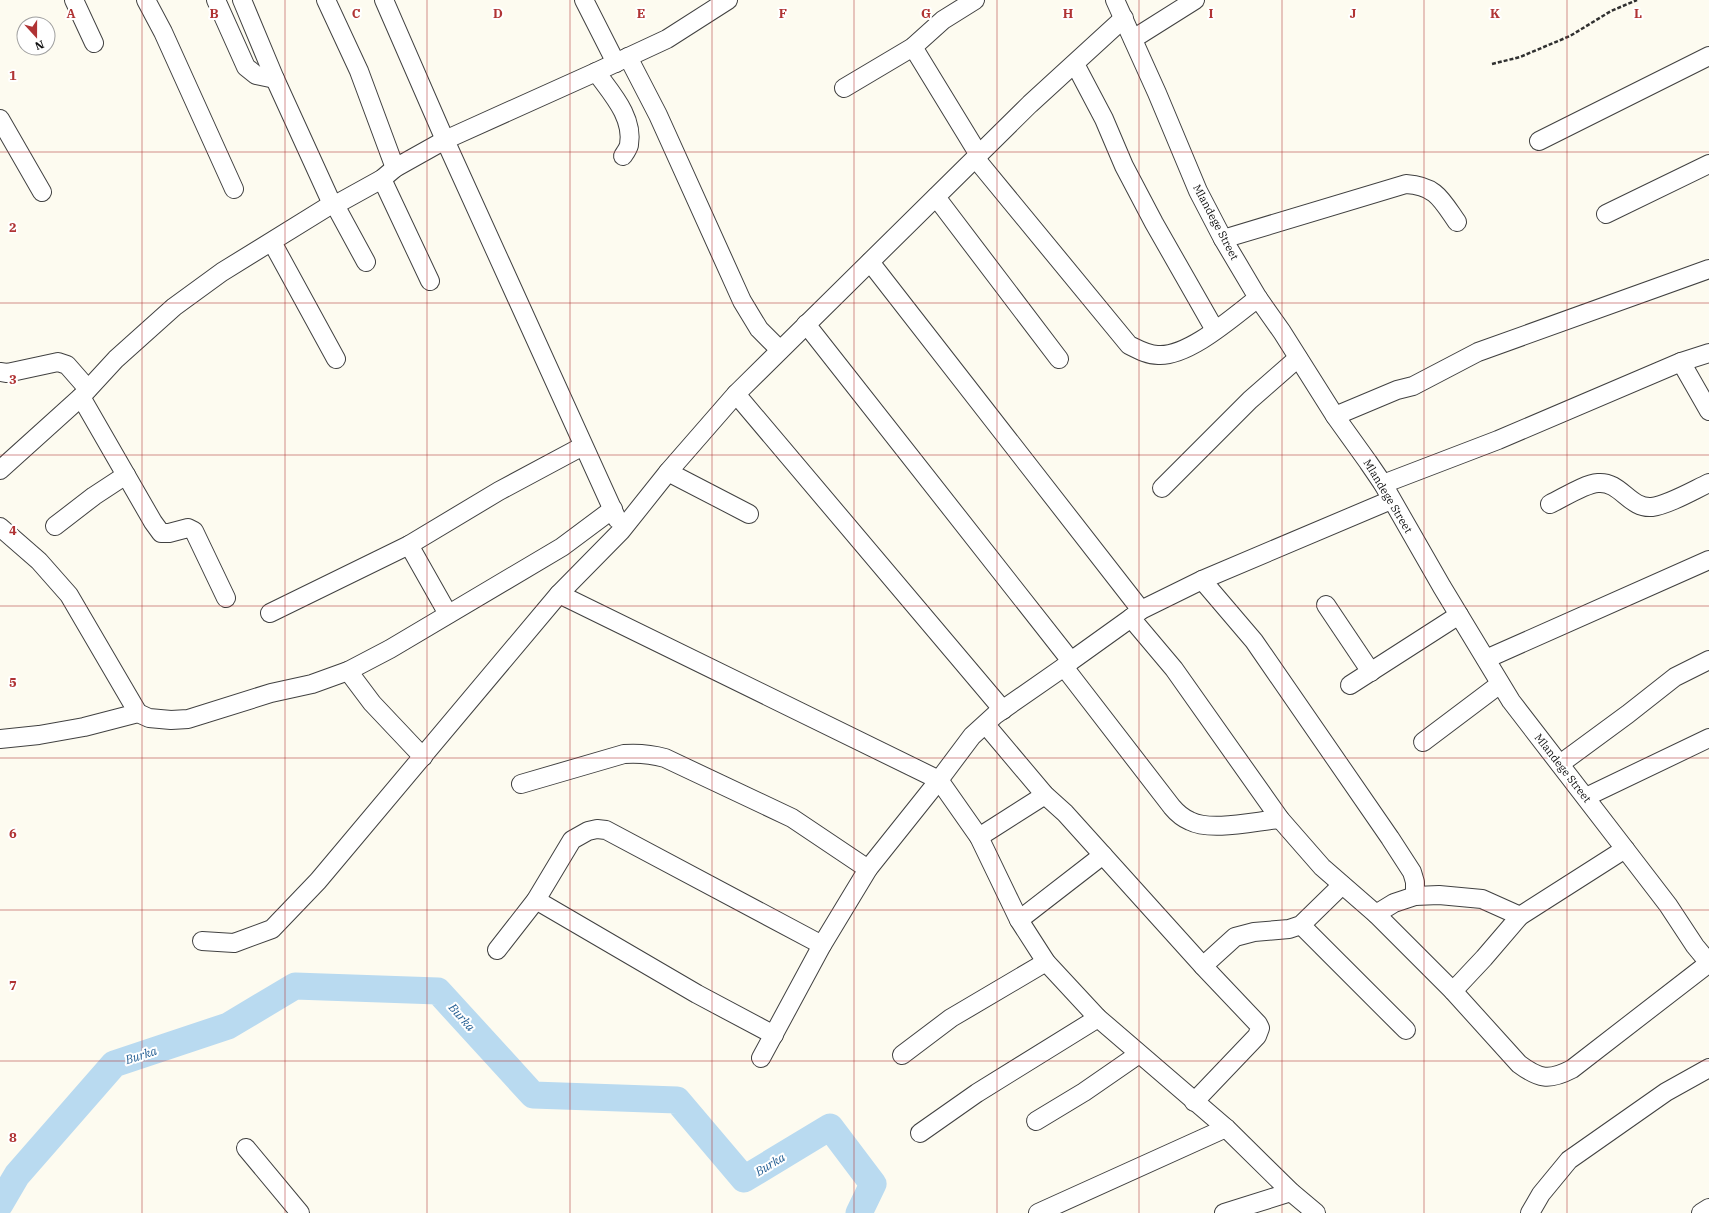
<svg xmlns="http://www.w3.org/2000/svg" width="1709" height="1213" font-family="'IBM Plex Serif',serif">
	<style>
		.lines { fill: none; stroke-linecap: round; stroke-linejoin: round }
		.river { stroke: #b9daf0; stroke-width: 27 }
		.minor-casing { stroke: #414141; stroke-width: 20 }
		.path { stroke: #303030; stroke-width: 2.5; stroke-dasharray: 4 2; stroke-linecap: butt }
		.minor { stroke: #fff; stroke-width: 18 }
		.grid { fill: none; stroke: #b03334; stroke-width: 1; stroke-opacity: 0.55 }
		.labels { text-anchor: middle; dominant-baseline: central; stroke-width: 4; stroke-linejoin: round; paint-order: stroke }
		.street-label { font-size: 11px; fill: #0e0e0e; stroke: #fff }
		.water-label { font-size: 12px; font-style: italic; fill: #235e93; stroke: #fff }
		.grid-label { font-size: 13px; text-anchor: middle; font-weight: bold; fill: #b03334; stroke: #fff; stroke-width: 4; stroke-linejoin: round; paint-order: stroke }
	</style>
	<rect width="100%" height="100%" fill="#fdfbf0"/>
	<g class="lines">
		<path class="river" d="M 0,1204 L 17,1175 L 114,1064 L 228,1026 L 295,986 L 438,991 L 533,1095 L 677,1100 L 744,1179 L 830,1127 L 873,1184 L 859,1213"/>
		<g class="minor-casing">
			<g id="minor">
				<path d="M 74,0 L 94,43"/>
				<path d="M 146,0 L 163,32 L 234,189"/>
				<path d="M 216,0 L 246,67 L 256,75 L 275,79"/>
				<path d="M 242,0 L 275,79 L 332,204"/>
				<path d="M 326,0 L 359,71 L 395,168"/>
				<path d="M 384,0 L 445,140 L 617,519"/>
				<path d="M 584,0 L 616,63"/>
				<path d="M 1115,0 L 1157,93 L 1198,191 L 1223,239 L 1258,298 L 1282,332 L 1335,416 L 1368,462 L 1383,484 L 1442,587 L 1511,701 L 1625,849 L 1668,905 L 1695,946 L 1709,963"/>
				<path d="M 1133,39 L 1195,0"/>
				<path d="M 913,47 L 979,155"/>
				<path d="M 628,57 L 658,115 L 742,301 L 759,329 L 780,350"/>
				<path d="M 1075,64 L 1104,119 L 1124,166 L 1154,223 L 1215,330"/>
				<path d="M 596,72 C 611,93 634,117 629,145 C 628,149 625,153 623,156"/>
				<path d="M 844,88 L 913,47 L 943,20 L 975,0"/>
				<path d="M 0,119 L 42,192"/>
				<path d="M 1539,141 L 1709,56"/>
				<path d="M 976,159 L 1129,345 C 1139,350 1148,355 1158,355 C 1189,357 1234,316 1258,298"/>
				<path d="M 382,179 L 430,281"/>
				<path d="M 936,197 L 1059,359"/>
				<path d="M 335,205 L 366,262"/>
				<path d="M 1606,214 L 1709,164"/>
				<path d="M 1223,239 L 1406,184 C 1436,186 1441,199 1457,222"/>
				<path d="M 272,242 L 336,359"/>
				<path d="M 870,262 L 1141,610"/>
				<path d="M 806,324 L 1071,661"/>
				<path d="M 1681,362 L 1709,411"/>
				<path d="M 0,372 L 7,373 L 58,362 L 67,365 L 88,389"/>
				<path d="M 736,394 L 1003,710"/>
				<path d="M 81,397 L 153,522 L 161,533 L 169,533 L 188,528 L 194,531 L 226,598"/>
				<path d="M 1335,416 L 1397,390 L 1413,386 L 1478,352 L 1709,269"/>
				<path d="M 0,470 L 81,397 L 116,359 L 174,307 L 222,272 L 332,204 L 335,205 L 382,179 L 395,168 L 445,140 L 596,72 L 667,39 L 728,0"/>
				<path d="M 668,472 L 749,514"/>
				<path d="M 1383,484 L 1498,440 L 1681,362 L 1709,353"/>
				<path d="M 1162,488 L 1250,400 L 1298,358"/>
				<path d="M 1550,504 C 1563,498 1584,484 1598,483 C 1621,481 1629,509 1652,507 C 1668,505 1694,490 1709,483"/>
				<path d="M 55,526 L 94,496 L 126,475"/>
				<path d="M 0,527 L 39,561 L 69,595 L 138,713"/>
				<path d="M 409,545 L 448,614"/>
				<path d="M 1202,580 L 1254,641 L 1390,838 L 1412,872 L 1415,882 L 1415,896"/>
				<path d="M 559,594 L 939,780 L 979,837 L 1019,920 L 1046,962 L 1098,1018 L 1226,1128 L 1291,1192 L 1316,1213"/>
				<path d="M 1326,605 L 1371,672"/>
				<path d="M 270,613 L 409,545 L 499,491 L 583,446"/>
				<path d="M 1131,618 L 1174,669 L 1280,819 L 1322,867 L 1376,914 L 1453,991 L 1519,1064 C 1539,1079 1549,1081 1572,1069 L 1709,963"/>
				<path d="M 1486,659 L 1709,560"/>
				<path d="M 1064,667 L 1172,807 C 1177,813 1183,818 1190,821 C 1211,832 1256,821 1280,819"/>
				<path d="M 348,671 L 372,703 L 423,757"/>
				<path d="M 1350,685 L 1459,615"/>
				<path d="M 986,725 L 1045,795 L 1065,813 L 1203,966 L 1258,1024 L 1260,1028 L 1257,1036 L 1194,1102"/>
				<path d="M 0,739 L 39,735 L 84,727 L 138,713 L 149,718 L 171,720 L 188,719 L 271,693 L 312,684 L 348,671 L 390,649 L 562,547 L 613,509"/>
				<path d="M 1423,742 L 1500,684"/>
				<path d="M 1560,764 L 1628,714 L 1675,677 L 1709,660"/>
				<path d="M 521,784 L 624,754 C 639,753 651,754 665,758 L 792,818 L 868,869"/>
				<path d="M 1586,797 L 1709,738"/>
				<path d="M 979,837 L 1045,795"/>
				<path d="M 536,900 L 697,994 L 774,1035"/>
				<path d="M 1376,914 L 1394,903 L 1415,896 L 1439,895 L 1482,899 L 1520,916"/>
				<path d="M 1019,920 L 1103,855"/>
				<path d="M 1301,925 L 1406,1030"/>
				<path d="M 202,941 L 234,943 L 272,929 L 318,881 L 559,594 L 621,531 L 668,472 L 736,394 L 1030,104 L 1124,18"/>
				<path d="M 497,950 L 536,900 L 572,840 L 588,831 L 597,829 L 606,830 L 822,945"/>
				<path d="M 1203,966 L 1235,937 L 1254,932 L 1289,929 L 1301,925 L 1342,885"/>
				<path d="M 1453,991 L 1484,958 L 1520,916 L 1625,849"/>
				<path d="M 902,1055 L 951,1018 L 1046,962"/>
				<path d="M 761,1058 L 822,945 L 868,869 L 939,780 L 972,736 L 995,715 L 1064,667 L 1071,661 L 1131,618 L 1141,610 L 1202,580 L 1391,500"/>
				<path d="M 1036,1121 L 1084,1092 L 1139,1054"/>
				<path d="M 920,1133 L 977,1093 L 1098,1018"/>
				<path d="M 246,1148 L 300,1213"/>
				<path d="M 1038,1213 L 1226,1128"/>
				<path d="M 1224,1213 L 1291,1192"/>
				<path d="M 1530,1213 L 1541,1194 L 1569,1160 L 1666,1092 L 1709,1068"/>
				<path d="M 1701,1213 L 1709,1208"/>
			</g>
		</g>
		<path class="path" d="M 1492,64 L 1520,57 L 1570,36 L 1611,11 L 1637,0"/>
		<use href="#minor" class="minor"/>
	</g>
	<path class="grid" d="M 142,0 L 142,1213M 285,0 L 285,1213M 427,0 L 427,1213M 570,0 L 570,1213M 712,0 L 712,1213M 854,0 L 854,1213M 997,0 L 997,1213M 1139,0 L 1139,1213M 1282,0 L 1282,1213M 1424,0 L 1424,1213M 1567,0 L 1567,1213M 0,152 L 1709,152M 0,303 L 1709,303M 0,455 L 1709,455M 0,606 L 1709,606M 0,758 L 1709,758M 0,910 L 1709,910M 0,1061 L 1709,1061"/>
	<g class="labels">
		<g class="street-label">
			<text transform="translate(1216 222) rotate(62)">Mlandege Street</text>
			<text transform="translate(1388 496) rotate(59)">Mlandege Street</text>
			<text transform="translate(1563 768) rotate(52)">Mlandege Street</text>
		</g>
		<g class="water-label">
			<text transform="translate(462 1017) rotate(48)">Burka</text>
			<text transform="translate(141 1055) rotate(-18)">Burka</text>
			<text transform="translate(770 1164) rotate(-31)">Burka</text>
		</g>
	</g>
	<g class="grid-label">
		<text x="71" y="18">A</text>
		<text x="214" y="18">B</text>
		<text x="356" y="18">C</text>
		<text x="498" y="18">D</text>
		<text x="641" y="18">E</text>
		<text x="783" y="18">F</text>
		<text x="926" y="18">G</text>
		<text x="1068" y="18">H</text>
		<text x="1211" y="18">I</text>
		<text x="1353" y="18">J</text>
		<text x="1495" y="18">K</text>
		<text x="1638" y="18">L</text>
		<text x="13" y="80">1</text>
		<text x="13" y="232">2</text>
		<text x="13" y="384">3</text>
		<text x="13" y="535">4</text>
		<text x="13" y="687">5</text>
		<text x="13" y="838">6</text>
		<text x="13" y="990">7</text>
		<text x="13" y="1142">8</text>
	</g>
	<g transform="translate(36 36) rotate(159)"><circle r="19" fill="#ffffff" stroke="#9f9f9f"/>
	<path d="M0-3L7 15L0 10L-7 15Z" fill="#b03334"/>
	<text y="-6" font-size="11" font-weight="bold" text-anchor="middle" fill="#0e0e0e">N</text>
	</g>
</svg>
